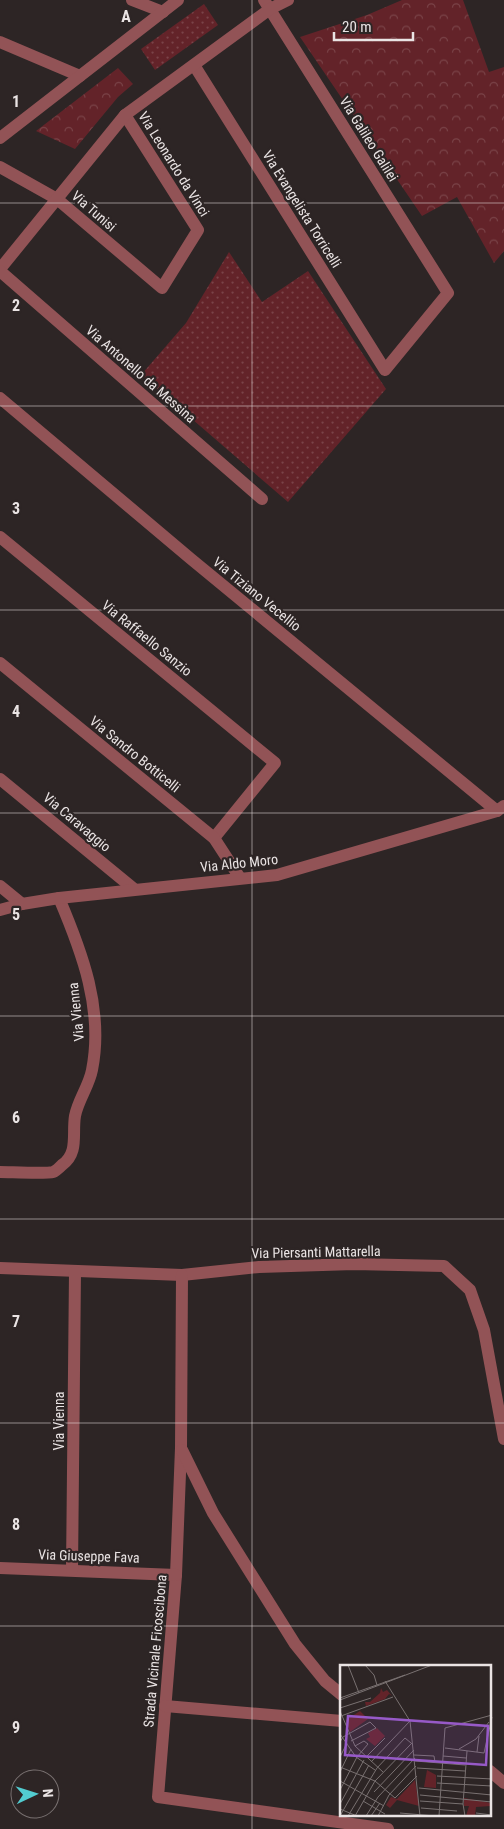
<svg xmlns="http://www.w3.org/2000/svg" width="504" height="1829" font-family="'Roboto Condensed',sans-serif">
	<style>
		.grass { fill: url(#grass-dots) }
		.forest { fill: url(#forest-crowns) }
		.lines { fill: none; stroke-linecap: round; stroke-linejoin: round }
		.minor { stroke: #925356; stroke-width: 12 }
		.tertiary { stroke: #925356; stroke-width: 12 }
		.grid { fill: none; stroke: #eae4e4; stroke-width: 1; stroke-opacity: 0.55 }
		.labels { text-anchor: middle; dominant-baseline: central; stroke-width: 4.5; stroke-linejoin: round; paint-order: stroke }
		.street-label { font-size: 14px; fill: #eae4e4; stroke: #2d2525 }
		.inset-road { fill: none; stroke: #797171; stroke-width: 1 }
		.view { fill: #975ac8; fill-opacity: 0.15; stroke: #975ac8; stroke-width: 2.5 }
		.inset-edge { fill: none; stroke: #eae4e4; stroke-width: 2.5 }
		.grid-label { font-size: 16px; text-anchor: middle; font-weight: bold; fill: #eae4e4; stroke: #2d2525; stroke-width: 4.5; stroke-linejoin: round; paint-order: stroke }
	</style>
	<defs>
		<pattern id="grass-dots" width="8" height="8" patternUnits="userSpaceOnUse" patternTransform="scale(1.25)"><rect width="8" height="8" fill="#632329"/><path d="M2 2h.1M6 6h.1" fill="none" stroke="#7a4348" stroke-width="1.8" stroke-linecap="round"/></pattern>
		<pattern id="forest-crowns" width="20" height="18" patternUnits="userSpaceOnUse" patternTransform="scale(1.25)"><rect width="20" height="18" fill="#632329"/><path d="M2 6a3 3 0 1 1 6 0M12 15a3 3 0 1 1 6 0" fill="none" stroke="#7a4348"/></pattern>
	</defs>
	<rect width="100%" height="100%" fill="#2d2525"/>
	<g class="grass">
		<path d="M 204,4 L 218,25 L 155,70 L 141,49 Z"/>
		<path d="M 229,252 L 262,302 L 308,271 L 386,389 L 288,502 L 141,375 L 186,323 Z"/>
	</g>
	<g class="forest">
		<path d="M 402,0 L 463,0 L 489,72 L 504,67 L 504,251 L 494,263 L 457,197 L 422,216 L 300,37 L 367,15 Z"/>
		<path d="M 118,68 L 133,84 L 118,97 L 75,149 L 36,131 Z"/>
	</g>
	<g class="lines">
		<g class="minor">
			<path d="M 132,0 L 163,12"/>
			<path d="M 0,42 L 80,76"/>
			<path d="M 194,65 L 385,370 L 448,293 L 264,0"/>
			<path d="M 0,138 L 178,0"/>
			<path d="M 0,167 L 57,199 L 162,288 L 198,230 L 125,115"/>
			<path d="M 0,269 L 125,115 L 270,9 L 288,0"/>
			<path d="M 0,271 L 262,499"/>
			<path d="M 0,398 L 191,559 L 497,811"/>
			<path d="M 0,537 L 275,763 L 214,838"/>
			<path d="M 0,663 L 214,838 L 240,878"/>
			<path d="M 0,779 L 134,889"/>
			<path d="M 0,886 L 22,904"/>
			<path d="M 0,1172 C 10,1172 46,1174 53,1172 C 56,1171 60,1167 62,1165 C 79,1153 72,1134 75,1116 C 78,1100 89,1086 92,1070 C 104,1010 82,952 59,898"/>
			<path d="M 0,1268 L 182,1275 L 259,1267 L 354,1264 L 444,1266 L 470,1290 L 484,1330 L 504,1439"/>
			<path d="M 182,1275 L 181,1448 L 176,1575 L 158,1797 L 388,1829"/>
			<path d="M 182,1450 L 213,1513 L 295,1644 L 325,1681 L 342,1695"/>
			<path d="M 0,1568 L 176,1575"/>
			<path d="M 72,1570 L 75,1272"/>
			<path d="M 165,1706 L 342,1721"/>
			<path d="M 490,1771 L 504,1783"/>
		</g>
		<path class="tertiary" d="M 0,910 L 22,904 L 59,898 L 277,875 L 497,811 L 504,806"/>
	</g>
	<path class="grid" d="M 252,0 L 252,1829M 0,203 L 504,203M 0,406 L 504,406M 0,610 L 504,610M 0,813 L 504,813M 0,1016 L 504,1016M 0,1219 L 504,1219M 0,1423 L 504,1423M 0,1626 L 504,1626"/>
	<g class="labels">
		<g class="street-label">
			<text transform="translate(369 139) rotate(58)">Via Galileo Galilei</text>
			<text transform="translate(174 164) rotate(58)">Via Leonardo da Vinci</text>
			<text transform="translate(302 209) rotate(58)">Via Evangelista Torricelli</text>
			<text transform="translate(94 211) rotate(41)">Via Tunisi</text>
			<text transform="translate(141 374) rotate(41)">Via Antonello da Messina</text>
			<text transform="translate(257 594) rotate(39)">Via Tiziano Vecellio</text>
			<text transform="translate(147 638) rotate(39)">Via Raffaello Sanzio</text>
			<text transform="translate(135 754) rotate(39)">Via Sandro Botticelli</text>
			<text transform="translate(77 822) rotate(40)">Via Caravaggio</text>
			<text transform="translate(239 863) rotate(-6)">Via Aldo Moro</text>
			<text transform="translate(76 1012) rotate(-96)">Via Vienna</text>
			<text transform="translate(316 1252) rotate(-1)">Via Piersanti Mattarella</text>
			<text transform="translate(59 1421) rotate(-90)">Via Vienna</text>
			<text transform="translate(89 1556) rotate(2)">Via Giuseppe Fava</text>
			<text transform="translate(155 1651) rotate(-85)">Strada Vicinale Ficoscibona</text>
		</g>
	</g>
	<g transform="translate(340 1665)">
		<rect width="151" height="151" fill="#2d2525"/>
		<path d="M 41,23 L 43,27 L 47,25 L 52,31 L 49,29 L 45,34 L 26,41 L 25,37 L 30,37 L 40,28 ZM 37,63 L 45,71 L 35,81 L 26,74 L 30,72 L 28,68 ZM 87,105 L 96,110 L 96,123 L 84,122 ZM 75,115 L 79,141 L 57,135 L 50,143 L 46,140 L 51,132 L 57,134 ZM 124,133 L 151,138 L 151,141 L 136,142 L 135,151 L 126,151 L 129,141 L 124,141 Z" fill="#632329"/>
		<path d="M 20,46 L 28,54 L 10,67 L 6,55 Z" fill="#632329"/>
		<path class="inset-road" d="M 8,0 L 19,28M 25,0 L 34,10 L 37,20M 45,16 L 70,56 L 80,151M 0,33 L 65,10M 0,35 L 92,0M 0,43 L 31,33M 0,46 L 15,81 L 43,107M 1,51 L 53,32M 0,69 L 16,92 L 35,105M 0,77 L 3,72 L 30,57 L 36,63 L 11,76M 105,83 L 144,88 L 152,52M 119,84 L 136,74 L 149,57M 137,87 L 139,71M 74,90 L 94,91 L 95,97M 103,91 L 126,93M 0,92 L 7,78M 26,92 L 45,73M 75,96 L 125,100M 31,97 L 70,56M 0,102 L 35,116 L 55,133 L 77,111M 77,103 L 125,106M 0,107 L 11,84M 97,111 L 152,114M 0,116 L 44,141M 97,118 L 152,121M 79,123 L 152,130M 0,125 L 17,92 L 28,79 L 24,76 L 15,81M 34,127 L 74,85M 80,130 L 152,137M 23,136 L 45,149M 80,136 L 123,139M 0,139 L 24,95M 81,143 L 117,146M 0,144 L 17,151M 60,148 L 95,151M 136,148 L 152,150M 0,151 L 29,100M 8,151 L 37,103 L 65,73 L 71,78M 15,151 L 35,116 L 72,78M 26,151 L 38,132 L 75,93M 31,151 L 40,138M 38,151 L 49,130 L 76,101M 99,151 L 105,63 L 152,50M 125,151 L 123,139 L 127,86"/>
		<path class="view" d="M 8,51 L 148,61 L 146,100 L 5,90 Z"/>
		<rect width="151" height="151" class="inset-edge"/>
	</g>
	<g class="grid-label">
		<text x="126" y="22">A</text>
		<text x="16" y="107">1</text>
		<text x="16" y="311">2</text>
		<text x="16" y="514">3</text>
		<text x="16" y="717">4</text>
		<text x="16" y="920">5</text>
		<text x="16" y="1123">6</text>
		<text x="16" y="1327">7</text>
		<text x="16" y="1530">8</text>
		<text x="16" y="1733">9</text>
	</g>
	<g transform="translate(35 1794) rotate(86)"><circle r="24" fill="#2d2525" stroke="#797171"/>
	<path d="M0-4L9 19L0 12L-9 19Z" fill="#52ccd0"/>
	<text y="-8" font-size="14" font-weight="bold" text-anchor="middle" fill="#eae4e4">N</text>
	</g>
	<path d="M334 32v8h79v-8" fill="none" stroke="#eae4e4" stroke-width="2.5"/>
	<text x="342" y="32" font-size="15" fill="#eae4e4" stroke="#2d2525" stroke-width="4" paint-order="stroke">20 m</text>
</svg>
